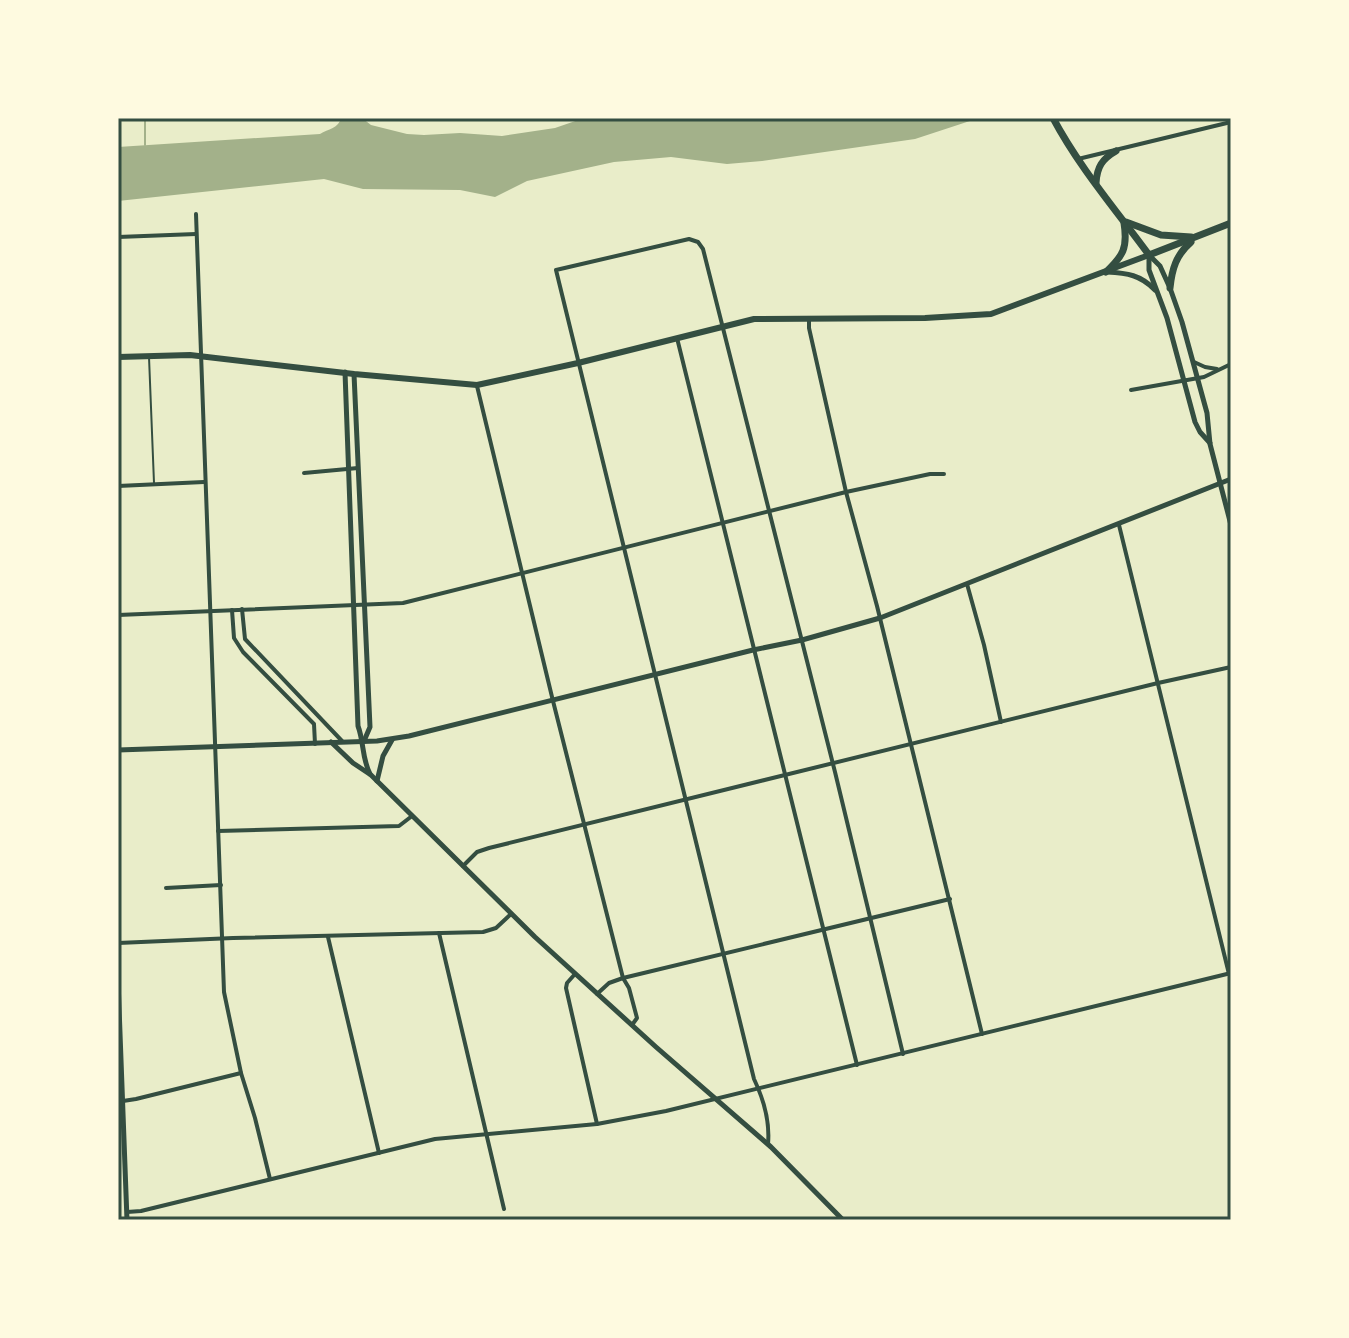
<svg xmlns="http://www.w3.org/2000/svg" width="1349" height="1338" font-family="Poppins,sans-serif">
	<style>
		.water { fill: #a3b18a }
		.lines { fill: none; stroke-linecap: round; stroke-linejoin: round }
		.stream { stroke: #a3b18a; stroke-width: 2 }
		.service { stroke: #344e41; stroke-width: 2 }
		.minor { stroke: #344e41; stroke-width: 4 }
		.tertiary { stroke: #344e41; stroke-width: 5 }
		.secondary { stroke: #344e41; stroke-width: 6 }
		.primary { stroke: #344e41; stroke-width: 7 }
		.neatline { fill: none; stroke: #344e41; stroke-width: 3 }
	</style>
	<rect width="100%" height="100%" fill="#e9edc9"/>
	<path class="water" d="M 341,118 L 362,118 L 371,125 L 407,134 L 424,135 L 460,133 L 502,136 L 555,128 L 584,118 L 979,118 L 915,139 L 762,161 L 727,164 L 671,157 L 614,162 L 527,181 L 495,197 L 460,190 L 363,189 L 324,179 L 118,201 L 118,147 L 320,134 C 328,129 339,128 341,118 Z"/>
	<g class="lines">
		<path class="stream" d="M 145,145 L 145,118"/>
		<path class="service" d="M 149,357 L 154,483"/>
		<g class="minor">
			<path d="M 1078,159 L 1231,122"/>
			<path d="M 196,214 L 224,992 L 241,1073 L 255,1118 L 270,1179"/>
			<path d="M 118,237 L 196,234"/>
			<path d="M 809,320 L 809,328 L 846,492 L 877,606 L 982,1034"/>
			<path d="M 677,338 L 857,1065"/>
			<path d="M 1194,362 L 1205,367 L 1217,369"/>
			<path d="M 477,386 L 553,701 L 623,978 L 629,988 L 637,1018 L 632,1025"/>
			<path d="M 1131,390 L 1204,377 L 1231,364"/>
			<path d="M 304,473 L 358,468"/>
			<path d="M 118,486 L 204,482"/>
			<path d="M 1119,525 L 1229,974"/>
			<path d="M 967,584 L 984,645 L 1001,722"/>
			<path d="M 242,609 L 245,639 L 342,741"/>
			<path d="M 232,610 L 234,638 L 243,652 L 314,724 L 315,744"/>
			<path d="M 118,615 L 403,603 L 846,492 L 930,474 L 944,474"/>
			<path d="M 218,831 L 399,826 L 412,816"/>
			<path d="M 463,866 L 477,852 L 489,848 L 1158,683 L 1231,667"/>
			<path d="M 166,888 L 221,885"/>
			<path d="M 439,933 L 504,1209"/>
			<path d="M 328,937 L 379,1153"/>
			<path d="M 118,943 L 233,938 L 483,932 L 496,928 L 511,914"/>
			<path d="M 575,974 L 567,983 L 566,988 L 597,1124"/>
			<path d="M 597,994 L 609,983 L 623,978 L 950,899"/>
			<path d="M 123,1101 L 136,1099 L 241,1073"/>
			<path d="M 768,1144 C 770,1122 764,1100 754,1079 L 556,270 L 689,239 L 698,242 L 703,249 L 835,772 L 903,1054"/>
			<path d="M 127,1212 L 141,1211 L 435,1139 L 597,1124 L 666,1111 L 1231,973"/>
		</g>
		<g class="tertiary">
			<path d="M 1149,255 L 1160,266 L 1170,288 L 1182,322 L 1207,413 L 1210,444 L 1231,525"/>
			<path d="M 1149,257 L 1149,270 L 1167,318 L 1195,422 L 1200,432 L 1210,443"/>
			<path d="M 1107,272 C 1127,273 1141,275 1155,290"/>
			<path d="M 345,372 L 358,726 C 364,742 362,759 370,774"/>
			<path d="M 354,374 L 370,727 L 364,741"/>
			<path d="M 331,742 L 353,763 L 371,775 L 535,937 L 656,1047 L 771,1147 L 843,1220"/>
			<path d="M 118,750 L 377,741 L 409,736 L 753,650 L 802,640 L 880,618 L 1231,479"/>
			<path d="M 377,781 L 383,756 L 392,740"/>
			<path d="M 118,980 L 127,1220"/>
		</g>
		<path class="secondary" d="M 118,357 L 190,355 L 354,374 L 477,385 L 578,363 L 754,319 L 925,318 L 991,314 L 1149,255"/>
		<g class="primary">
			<path d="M 1053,118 C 1079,167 1116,210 1149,255 L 1231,223"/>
			<path d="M 1096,183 C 1097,167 1102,159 1116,151"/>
			<path d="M 1126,222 L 1161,235 L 1191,237"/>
			<path d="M 1106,272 C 1123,256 1128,248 1124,223"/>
			<path d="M 1170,288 C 1172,269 1176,255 1191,242"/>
		</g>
	</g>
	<rect width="1349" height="1338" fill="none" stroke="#fefae0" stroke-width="240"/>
	<rect x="120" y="120" width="1109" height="1098" class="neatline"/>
</svg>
